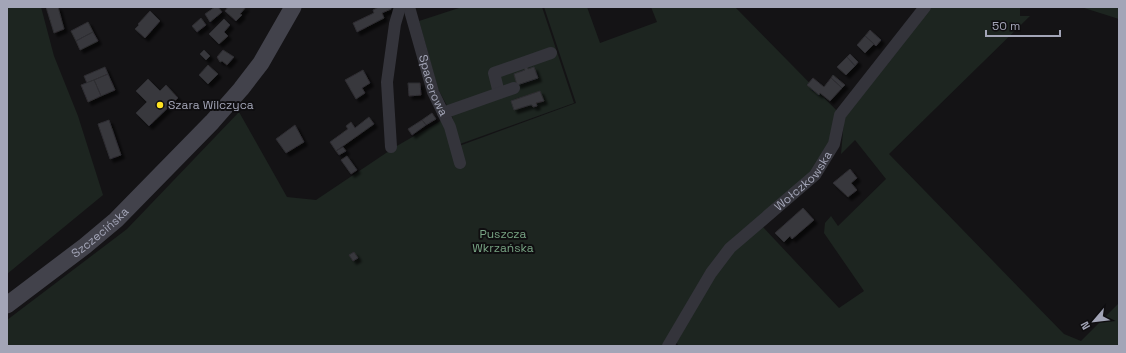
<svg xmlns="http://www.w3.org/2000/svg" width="1126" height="353" font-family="'Space Grotesk',sans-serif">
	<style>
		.green { fill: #1d2520 }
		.building { fill: #38383d; stroke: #2e2d31; filter: url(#shadow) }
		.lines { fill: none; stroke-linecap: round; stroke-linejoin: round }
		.street { stroke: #34343b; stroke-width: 12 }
		.secondary { stroke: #42424b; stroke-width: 17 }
		.poi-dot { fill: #ffe321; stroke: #0f0e10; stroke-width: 1.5 }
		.labels { text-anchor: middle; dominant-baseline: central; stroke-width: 4; stroke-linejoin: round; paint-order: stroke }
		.street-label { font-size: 12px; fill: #a3a5b7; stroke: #0f0e10 }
		.poi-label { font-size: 12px; fill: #a3a5b7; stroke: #0f0e10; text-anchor: start }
		.park-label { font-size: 12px; fill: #78a484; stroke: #0f0e10 }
	</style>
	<defs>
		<filter id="shadow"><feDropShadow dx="3.5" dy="3.5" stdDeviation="1" flood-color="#0009"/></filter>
	</defs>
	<rect width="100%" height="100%" fill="#141315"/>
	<g class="green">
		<path d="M 7,7 L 41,7 L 54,56 L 78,116 L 103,195 L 7,274 Z"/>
		<path d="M 462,7 L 542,7 L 574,103 L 460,144 L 451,113 L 438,89 L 419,21 Z"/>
		<path d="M 544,7 L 587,7 L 600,43 L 657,22 L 651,7 L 735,7 L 844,118 L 930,7 L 1020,7 L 1020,16 L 1030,16 L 889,154 L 1064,334 L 1081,341 L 1119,303 L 1119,346 L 679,346 L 674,340 L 727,258 L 761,225 L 839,308 L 864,291 L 824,233 L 825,223 L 831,216 L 838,226 L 886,179 L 855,140 L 841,154 L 844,120 L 824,156 L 806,178 L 734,237 L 662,346 L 7,346 L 7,320 L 127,229 L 239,112 L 287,197 L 316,200 L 395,147 L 442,120 L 459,146 L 576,103 Z"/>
		<path d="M 1081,7 L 1119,7 L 1119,19 Z"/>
	</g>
	<g class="building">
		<path d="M 46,7 L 58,7 L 64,29 L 54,33 Z"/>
		<path d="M 215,7 L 218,7 L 222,12 L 210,22 L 205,14 Z"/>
		<path d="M 228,7 L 246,7 L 240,14 L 242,15 L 236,21 L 225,11 Z"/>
		<path d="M 379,7 L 391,7 L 391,9 L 382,13 L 384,18 L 357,32 L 353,23 L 374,13 L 373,10 Z"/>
		<path d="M 150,11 L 160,21 L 145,38 L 135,29 L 139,25 L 138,24 Z"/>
		<path d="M 201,18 L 206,25 L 197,32 L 192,26 Z"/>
		<path d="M 224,19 L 230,25 L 224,32 L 228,36 L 219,44 L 209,34 Z"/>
		<path d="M 88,22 L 93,32 L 76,41 L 71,31 Z"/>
		<path d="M 870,30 L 881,40 L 876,46 L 865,36 Z"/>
		<path d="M 93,32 L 98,41 L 80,50 L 76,41 Z"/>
		<path d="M 865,36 L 874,44 L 865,53 L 857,45 Z"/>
		<path d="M 204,50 L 210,56 L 206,60 L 200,54 Z"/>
		<path d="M 223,50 L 234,57 L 227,65 L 222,61 L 220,62 L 217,57 Z"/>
		<path d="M 850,54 L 858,62 L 855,66 L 847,57 Z"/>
		<path d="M 847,57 L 855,66 L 846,75 L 837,67 Z"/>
		<path d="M 208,65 L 218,74 L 208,84 L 199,75 Z"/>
		<path d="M 105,67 L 108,74 L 87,83 L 84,76 Z"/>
		<path d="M 527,67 L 528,69 L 534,67 L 538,78 L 517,85 L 514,74 L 525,70 L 524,68 Z"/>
		<path d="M 363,70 L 370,83 L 362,88 L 365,93 L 356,99 L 345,80 Z"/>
		<path d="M 108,74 L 115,90 L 101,96 L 94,80 Z"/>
		<path d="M 833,75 L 845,85 L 842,88 L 831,78 Z"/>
		<path d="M 813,78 L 824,87 L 831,78 L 842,88 L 830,101 L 820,93 L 819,95 L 807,85 Z"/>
		<path d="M 148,79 L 160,91 L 166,85 L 178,98 L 149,126 L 136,113 L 147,102 L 136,91 Z"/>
		<path d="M 94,80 L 101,96 L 88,102 L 81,85 Z"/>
		<path d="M 408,83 L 420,83 L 421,95 L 409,96 Z"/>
		<path d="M 540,91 L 544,101 L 536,103 L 537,106 L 533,107 L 532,105 L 530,105 L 514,110 L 511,101 Z"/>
		<path d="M 432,113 L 436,119 L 426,125 L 422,120 Z"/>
		<path d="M 369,117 L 374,124 L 336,151 L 330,142 L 348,129 L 346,126 L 351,122 L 355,128 Z"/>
		<path d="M 109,120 L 121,155 L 110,159 L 98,124 Z"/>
		<path d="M 422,120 L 426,125 L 412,135 L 408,129 Z"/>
		<path d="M 295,125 L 304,142 L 286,153 L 276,139 Z"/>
		<path d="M 343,147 L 346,151 L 339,155 L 336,151 Z"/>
		<path d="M 347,156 L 357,170 L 351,174 L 341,160 Z"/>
		<path d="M 850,169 L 857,178 L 851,183 L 857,190 L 848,197 L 833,183 Z"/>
		<path d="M 803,208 L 814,220 L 792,239 L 790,236 L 784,242 L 775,233 Z"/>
		<path d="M 354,252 L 358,258 L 353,261 L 349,255 Z"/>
	</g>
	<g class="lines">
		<g class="street">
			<path id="s1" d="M 409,7 L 433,92 L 450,127 L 460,163"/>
			<path d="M 499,93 L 494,73 L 551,53"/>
			<path d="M 443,113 L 514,88"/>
			<path d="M 391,147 L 387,82 L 395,24 L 400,7"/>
			<path id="s2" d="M 668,346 L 711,273 L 730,248 L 815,175 L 834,144 L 840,115 L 925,7"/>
		</g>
		<path class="secondary" id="s3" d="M 7,305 L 85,246 L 116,220 L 212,122 L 241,89 L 261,63 L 293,7"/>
	</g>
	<circle class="poi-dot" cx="160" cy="105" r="4"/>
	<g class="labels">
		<g class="street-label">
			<text stroke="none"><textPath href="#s1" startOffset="82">Spacerowa</textPath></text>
			<text stroke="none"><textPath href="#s2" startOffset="216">Wołczkowska</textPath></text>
			<text stroke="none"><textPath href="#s3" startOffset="118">Szczecińska</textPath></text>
		</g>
		<g class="poi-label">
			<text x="168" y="105">Szara Wilczyca</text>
		</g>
		<g class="park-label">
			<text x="503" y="234">Puszcza<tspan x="503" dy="14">Wkrzańska</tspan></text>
		</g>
	</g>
	<rect width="1126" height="353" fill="none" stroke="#a3a5b7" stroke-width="16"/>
	<g transform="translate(1094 321) rotate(242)" stroke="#0f0e10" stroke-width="3" paint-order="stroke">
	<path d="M0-3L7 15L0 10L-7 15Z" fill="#a3a5b7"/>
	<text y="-6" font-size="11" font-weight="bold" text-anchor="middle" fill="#a3a5b7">N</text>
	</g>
	<path d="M986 30v6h74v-6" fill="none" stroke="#a3a5b7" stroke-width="2"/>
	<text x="992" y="30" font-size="12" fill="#a3a5b7" stroke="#0f0e10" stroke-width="3" paint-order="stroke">50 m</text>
</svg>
